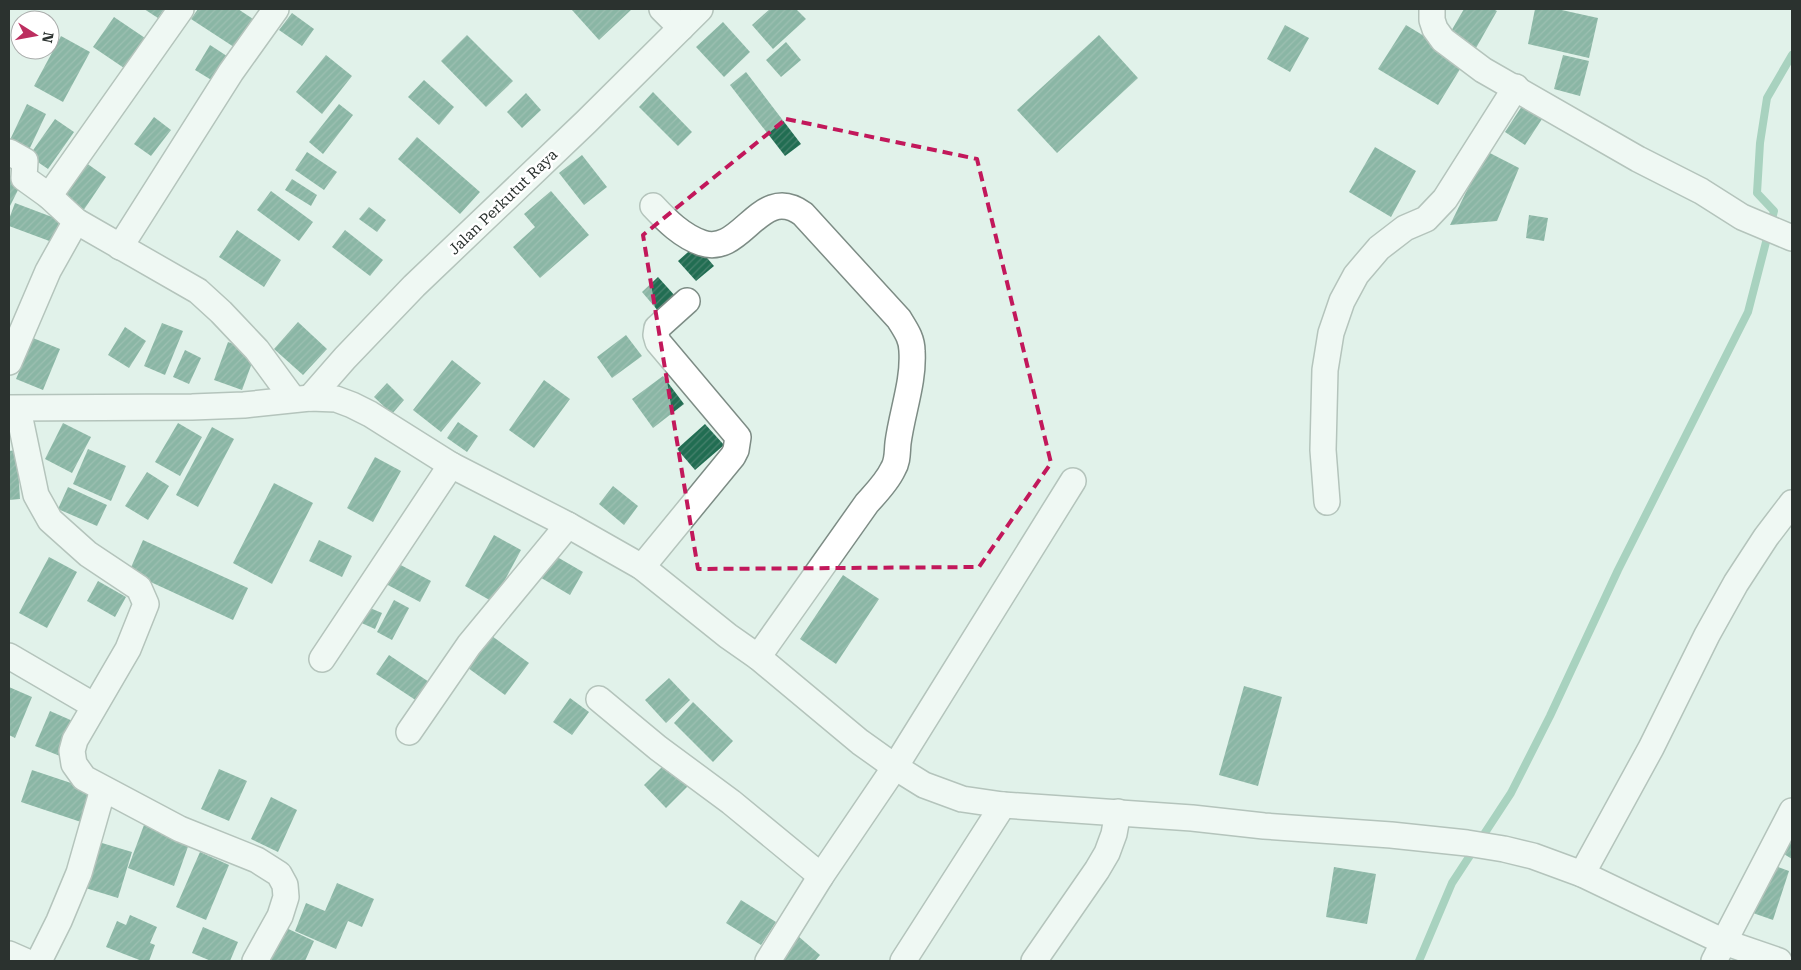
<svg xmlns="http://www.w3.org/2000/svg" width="1801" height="970" font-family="'Roboto Serif',serif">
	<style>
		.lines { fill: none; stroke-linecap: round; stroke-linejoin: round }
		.stream { stroke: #63ab8d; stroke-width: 8 }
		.building { fill: url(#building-hatch) }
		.minor-casing { stroke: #7d8c85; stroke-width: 28 }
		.minor { stroke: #fff; stroke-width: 25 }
		.marked { fill: none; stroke: #c2185b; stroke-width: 4; stroke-dasharray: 10 6; stroke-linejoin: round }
		.labels { text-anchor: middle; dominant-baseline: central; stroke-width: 5; stroke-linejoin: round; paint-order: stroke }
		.street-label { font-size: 15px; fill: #2b322f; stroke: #fff }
	</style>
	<defs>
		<pattern id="building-hatch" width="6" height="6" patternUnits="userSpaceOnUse" patternTransform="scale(1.25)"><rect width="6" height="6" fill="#216d52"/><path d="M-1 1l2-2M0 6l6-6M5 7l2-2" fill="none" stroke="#48826e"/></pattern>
	</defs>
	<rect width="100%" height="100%" fill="#e1f2ea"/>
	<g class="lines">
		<path class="stream" d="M 1419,961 L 1452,883 L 1511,793 L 1550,716 L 1618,570 L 1748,312 L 1774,211 L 1757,193 L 1760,143 L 1767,98 L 1792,55"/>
	</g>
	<g class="building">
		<path d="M 144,9 L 164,9 L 158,18 Z"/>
		<path d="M 198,9 L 238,9 L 256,21 L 237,49 L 191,19 Z"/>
		<path d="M 573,9 L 632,9 L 599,40 L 572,10 Z"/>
		<path d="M 770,9 L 796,9 L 806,19 L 773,49 L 752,25 Z"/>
		<path d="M 1464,9 L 1493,9 L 1497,11 L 1476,48 L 1450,33 Z"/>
		<path d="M 1535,9 L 1557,9 L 1598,18 L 1589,58 L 1528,44 Z"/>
		<path d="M 292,13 L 314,29 L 302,46 L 279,30 Z"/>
		<path d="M 114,17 L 145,38 L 124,68 L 93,47 Z"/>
		<path d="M 723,22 L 750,52 L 724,77 L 696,47 Z"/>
		<path d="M 1285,25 L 1309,38 L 1290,72 L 1267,59 Z"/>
		<path d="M 1406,25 L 1465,61 L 1438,105 L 1378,69 Z"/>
		<path d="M 467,35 L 513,81 L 486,107 L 441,61 Z"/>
		<path d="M 1099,35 L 1138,78 L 1057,153 L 1017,110 Z"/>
		<path d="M 61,36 L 90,52 L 63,102 L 34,86 Z"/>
		<path d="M 786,42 L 801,60 L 781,77 L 766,60 Z"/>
		<path d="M 210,45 L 233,60 L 218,84 L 195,70 Z"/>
		<path d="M 326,55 L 352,76 L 322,114 L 296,92 Z"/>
		<path d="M 1563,55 L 1589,61 L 1580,96 L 1554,89 Z"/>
		<path d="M 746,72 L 801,144 L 785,156 L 730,85 Z"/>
		<path d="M 424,80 L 454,107 L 439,125 L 408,97 Z"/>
		<path d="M 653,92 L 692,132 L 678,146 L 639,107 Z"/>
		<path d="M 526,93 L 541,110 L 522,128 L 507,112 Z"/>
		<path d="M 27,104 L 46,114 L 28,152 L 9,142 Z"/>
		<path d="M 339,104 L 353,115 L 323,154 L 309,142 Z"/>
		<path d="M 1522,106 L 1542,119 L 1525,145 L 1505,132 Z"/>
		<path d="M 154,117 L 171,130 L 151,156 L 134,144 Z"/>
		<path d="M 55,119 L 74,132 L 48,169 L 29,156 Z"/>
		<path d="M 417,137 L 480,192 L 460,214 L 398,159 Z"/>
		<path d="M 1375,147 L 1416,171 L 1391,217 L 1349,192 Z"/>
		<path d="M 1486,151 L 1519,168 L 1497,221 L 1450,225 Z"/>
		<path d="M 307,152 L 337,172 L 324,190 L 295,170 Z"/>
		<path d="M 582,155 L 607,187 L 584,205 L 559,173 Z"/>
		<path d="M 82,160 L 106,177 L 83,211 L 59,194 Z"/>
		<path d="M 9,175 L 22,182 L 9,208 Z"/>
		<path d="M 292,179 L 317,195 L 311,206 L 285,190 Z"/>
		<path d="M 271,191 L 313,222 L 299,241 L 257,210 Z"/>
		<path d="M 551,191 L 589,235 L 540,278 L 513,247 L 535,227 L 524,214 Z"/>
		<path d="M 15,203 L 60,220 L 52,242 L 9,226 L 9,219 Z"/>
		<path d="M 369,207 L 386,220 L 377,232 L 359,219 Z"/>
		<path d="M 1529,215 L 1548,218 L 1544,241 L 1526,238 Z"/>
		<path d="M 237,230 L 281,260 L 264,287 L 219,257 Z"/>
		<path d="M 345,230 L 383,260 L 370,276 L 332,247 Z"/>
		<path d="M 696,245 L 714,266 L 696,281 L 678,261 Z"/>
		<path d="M 658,277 L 676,297 L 659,312 L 642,292 Z"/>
		<path d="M 298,322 L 327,349 L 303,375 L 274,349 Z"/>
		<path d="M 162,323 L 183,331 L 165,375 L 144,366 Z"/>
		<path d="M 125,327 L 146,341 L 129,368 L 108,355 Z"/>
		<path d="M 626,335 L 642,356 L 612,378 L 597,357 Z"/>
		<path d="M 33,338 L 60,349 L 43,390 L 16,379 Z"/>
		<path d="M 228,342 L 256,352 L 242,390 L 214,380 Z"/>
		<path d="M 185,350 L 201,358 L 189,384 L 173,377 Z"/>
		<path d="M 452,360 L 481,383 L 441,432 L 413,410 Z"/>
		<path d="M 663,376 L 684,404 L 653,428 L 632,399 Z"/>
		<path d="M 544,380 L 570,399 L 534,448 L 509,430 Z"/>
		<path d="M 387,383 L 404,400 L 392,414 L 374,397 Z"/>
		<path d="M 458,422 L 478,436 L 467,452 L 447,438 Z"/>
		<path d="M 63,423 L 91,437 L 72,473 L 45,459 Z"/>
		<path d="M 178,423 L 202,437 L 180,476 L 155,462 Z"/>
		<path d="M 705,424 L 724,445 L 695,470 L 677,449 Z"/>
		<path d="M 212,427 L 234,439 L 198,507 L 176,495 Z"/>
		<path d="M 88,449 L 126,466 L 111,501 L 73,484 Z"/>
		<path d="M 17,450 L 20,499 L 9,500 L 9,451 Z"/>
		<path d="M 375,457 L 401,471 L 373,522 L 347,508 Z"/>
		<path d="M 147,472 L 169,486 L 148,520 L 125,506 Z"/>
		<path d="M 274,483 L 313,503 L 272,584 L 233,563 Z"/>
		<path d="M 613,486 L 638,506 L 624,525 L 599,504 Z"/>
		<path d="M 68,487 L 107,505 L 97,526 L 58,509 Z"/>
		<path d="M 494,535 L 521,550 L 493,602 L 465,586 Z"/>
		<path d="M 143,540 L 248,588 L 233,620 L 129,572 Z"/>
		<path d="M 319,540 L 352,556 L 342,577 L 309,561 Z"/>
		<path d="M 552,554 L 583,572 L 570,595 L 538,576 Z"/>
		<path d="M 49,557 L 77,572 L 47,628 L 19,613 Z"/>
		<path d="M 395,562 L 431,581 L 420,602 L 384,583 Z"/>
		<path d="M 843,575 L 879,599 L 836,664 L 800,639 Z"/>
		<path d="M 98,581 L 126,597 L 115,617 L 87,601 Z"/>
		<path d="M 394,600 L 409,608 L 392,640 L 377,632 Z"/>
		<path d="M 363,605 L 382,613 L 375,629 L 357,621 Z"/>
		<path d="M 492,636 L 529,663 L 505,695 L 468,668 Z"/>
		<path d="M 389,655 L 432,684 L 420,703 L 376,674 Z"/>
		<path d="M 669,678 L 690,700 L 666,723 L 645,700 Z"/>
		<path d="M 1244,686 L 1282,697 L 1258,786 L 1219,775 Z"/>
		<path d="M 9,687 L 32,697 L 15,738 L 9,735 Z"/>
		<path d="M 570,698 L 589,712 L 572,735 L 553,722 Z"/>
		<path d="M 693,702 L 733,741 L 713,762 L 674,723 Z"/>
		<path d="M 50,711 L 75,722 L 60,756 L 35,746 Z"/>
		<path d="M 666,763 L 688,786 L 666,808 L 644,785 Z"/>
		<path d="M 219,769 L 247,781 L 229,821 L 201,809 Z"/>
		<path d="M 32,770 L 95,791 L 84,823 L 21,802 Z"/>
		<path d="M 271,797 L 297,810 L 278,852 L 251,839 Z"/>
		<path d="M 144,825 L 190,841 L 174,886 L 128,868 Z"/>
		<path d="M 1792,827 L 1792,859 L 1779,851 Z"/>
		<path d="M 92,840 L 132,852 L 118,898 L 79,886 Z"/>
		<path d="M 200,852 L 229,865 L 206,920 L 176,907 Z"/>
		<path d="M 1770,864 L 1789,871 L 1773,920 L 1753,913 Z"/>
		<path d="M 1334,867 L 1376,874 L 1367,924 L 1326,917 Z"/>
		<path d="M 337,883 L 374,899 L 362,927 L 348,921 L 336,949 L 295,931 L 306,903 L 325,911 Z"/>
		<path d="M 741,900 L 776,922 L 761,945 L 726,923 Z"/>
		<path d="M 130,915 L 157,927 L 150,943 L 155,945 L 149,961 L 142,961 L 106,947 L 117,921 L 126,925 Z"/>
		<path d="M 282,926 L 314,941 L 305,961 L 266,961 Z"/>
		<path d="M 203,927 L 238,942 L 230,961 L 211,961 L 192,953 Z"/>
		<path d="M 798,936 L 820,955 L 815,961 L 780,961 Z"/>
	</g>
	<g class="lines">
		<g class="minor-casing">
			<g id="minor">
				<path d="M 662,9 L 681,28"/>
				<path d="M 1432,9 L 1432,20 L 1435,29 L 1443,40 L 1483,70 L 1638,159 L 1701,191 L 1742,217 L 1792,238"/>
				<path d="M 9,152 L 25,161 L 24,178 L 49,196 L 76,221 L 198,291 L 221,312 L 257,350 L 293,399"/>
				<path d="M 49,196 L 181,9"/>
				<path d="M 653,206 C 667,221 682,236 702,243 C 742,257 760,182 803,214 L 899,319 C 905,329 912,338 912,351 C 914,382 902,412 898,443 C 897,452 898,461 893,469 C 887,482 876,493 867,503 L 758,657"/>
				<path d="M 120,247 L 231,72 L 276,9"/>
				<path d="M 9,362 L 48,271 L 76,221"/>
				<path d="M 310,398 L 345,358 L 414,286 L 586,122 L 700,9"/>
				<path d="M 9,408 L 192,407 L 244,405 L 310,398 L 336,399 L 352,405 L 370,414 L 451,465 L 568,525 L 642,567 L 728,636 L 758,657 L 860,742 L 895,767 L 924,785 L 962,799 L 1003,805 L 1192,818 L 1264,826 L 1391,835 L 1467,843 L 1504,849 L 1533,856 L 1582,874 L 1724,942 L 1779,961"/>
				<path d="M 18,409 L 36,495 L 50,520 L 88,554 L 139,588 L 146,604 L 128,649 L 75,740 L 72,751 L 74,764 L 84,778 L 180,829 L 257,860 L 279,874 L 285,885 L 286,897 L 280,916 L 255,961"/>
				<path d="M 1327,502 L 1323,450 L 1325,370 L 1331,333 L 1342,301 L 1356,275 L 1379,248 L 1405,228 L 1426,219 L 1445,199 L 1516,87"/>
				<path d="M 642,567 L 733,456 L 736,450 L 738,437 L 658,342 L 656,335 L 657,328 L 687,301"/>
				<path d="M 9,656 L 93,705"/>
				<path d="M 322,659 L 451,465"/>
				<path d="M 599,699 L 658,748 L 731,802 L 821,876"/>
				<path d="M 409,732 L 469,645 L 568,525"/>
				<path d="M 1582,874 L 1651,748 L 1707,635 L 1736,583 L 1766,537 L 1792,503"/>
				<path d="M 9,954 L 25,961"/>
				<path d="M 39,961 L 59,921 L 79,873 L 103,789"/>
				<path d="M 768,961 L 821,876 L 895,767 L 1073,481"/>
				<path d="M 903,961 L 1003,805"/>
				<path d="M 1034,961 L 1097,870 L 1107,853 L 1114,834 L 1118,812"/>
				<path d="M 1714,961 L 1792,811"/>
			</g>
		</g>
		<use href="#minor" class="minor"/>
	</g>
	<path d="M0 0H1801V970H0ZM 786,119 L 977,159 L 1051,463 L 979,567 L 698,569 L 643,235 Z" fill="#e1f2ea" fill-opacity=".55" fill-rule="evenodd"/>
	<path class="marked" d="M 786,119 L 977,159 L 1051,463 L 979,567 L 698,569 L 643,235 Z"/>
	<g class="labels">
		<g class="street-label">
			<text transform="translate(503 202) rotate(-44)">Jalan Perkutut Raya</text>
		</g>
	</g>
	<rect width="1801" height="970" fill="none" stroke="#2b322f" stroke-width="20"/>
	<g transform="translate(35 35) rotate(101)"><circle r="24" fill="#ffffff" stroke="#aaadac"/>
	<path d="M0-4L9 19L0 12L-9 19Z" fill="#bc2e5f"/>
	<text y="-8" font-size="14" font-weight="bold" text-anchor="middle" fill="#2b322f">N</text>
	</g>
</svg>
